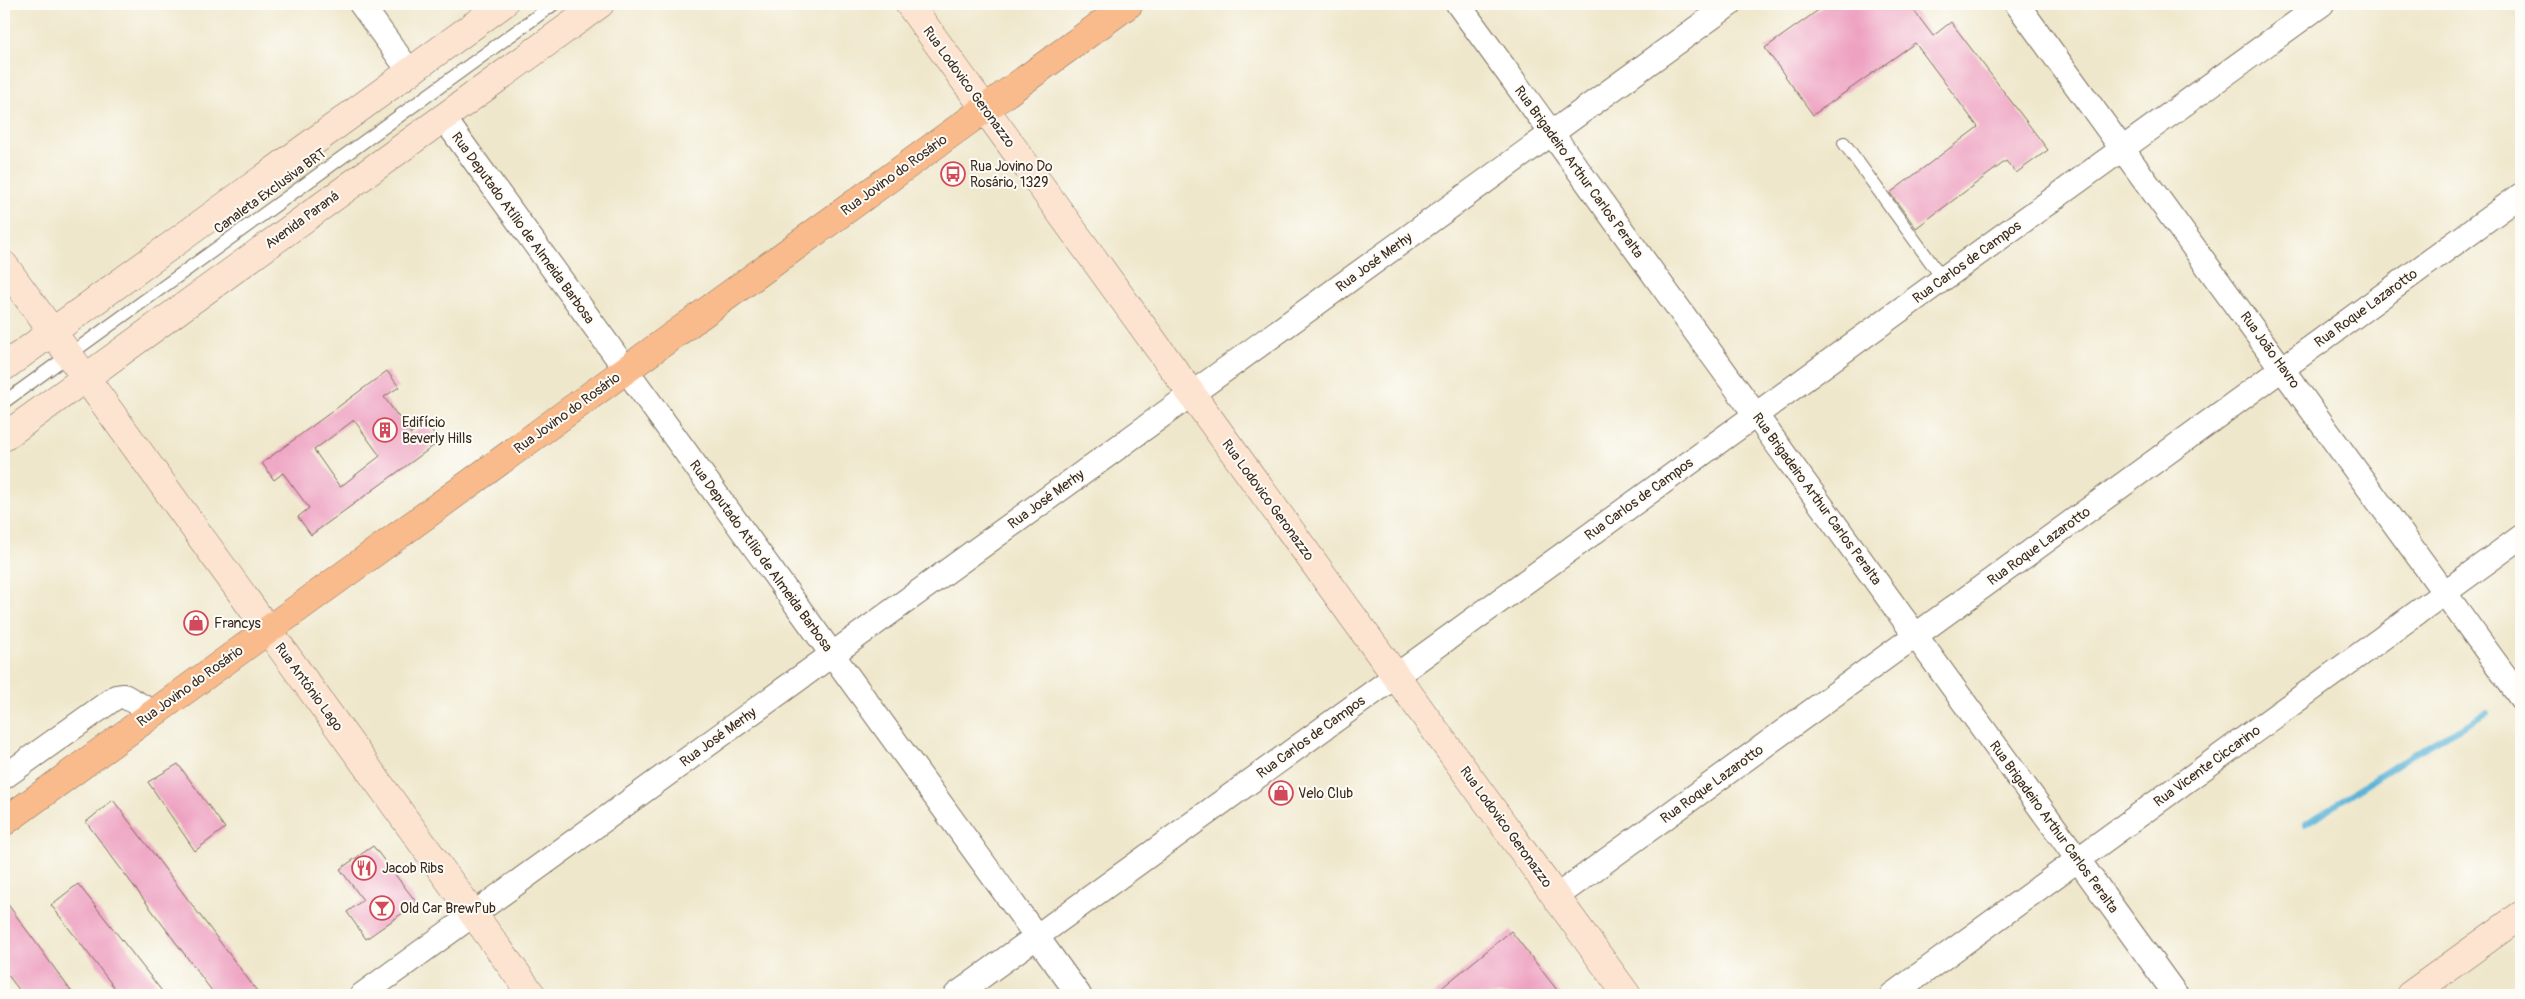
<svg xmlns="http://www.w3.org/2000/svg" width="2525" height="999" font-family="Pangolin,sans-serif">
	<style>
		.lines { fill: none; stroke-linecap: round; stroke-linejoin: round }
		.stream { stroke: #5ab4d7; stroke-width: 6 }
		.building { fill: #eea1c1; fill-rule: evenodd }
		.lane-casing { stroke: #7a6c5b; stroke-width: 14 }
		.street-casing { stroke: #7a6c5b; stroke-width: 26 }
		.secondary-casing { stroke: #7a6c5b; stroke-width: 29 }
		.primary-casing { stroke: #7a6c5b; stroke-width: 29 }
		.lane { stroke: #fff; stroke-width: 12 }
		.street { stroke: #fff; stroke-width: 24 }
		.secondary { stroke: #fde4d1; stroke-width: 28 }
		.primary { stroke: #fabb8c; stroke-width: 28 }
		.labels { text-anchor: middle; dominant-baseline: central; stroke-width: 4; stroke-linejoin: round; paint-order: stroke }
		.street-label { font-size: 14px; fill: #3b2a1e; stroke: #fdfcf7 }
		.poi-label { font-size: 14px; fill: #3b2a1e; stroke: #fdfcf7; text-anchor: start }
	</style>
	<rect width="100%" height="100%" fill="#fdfcf7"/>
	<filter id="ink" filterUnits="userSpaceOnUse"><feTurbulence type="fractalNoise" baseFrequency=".02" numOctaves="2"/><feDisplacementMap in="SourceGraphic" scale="10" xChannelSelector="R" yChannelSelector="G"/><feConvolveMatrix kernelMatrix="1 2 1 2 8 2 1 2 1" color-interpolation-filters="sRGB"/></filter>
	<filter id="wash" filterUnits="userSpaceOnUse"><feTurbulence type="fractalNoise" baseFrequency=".0096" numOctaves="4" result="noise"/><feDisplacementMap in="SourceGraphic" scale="20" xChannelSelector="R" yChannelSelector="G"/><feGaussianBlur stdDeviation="1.12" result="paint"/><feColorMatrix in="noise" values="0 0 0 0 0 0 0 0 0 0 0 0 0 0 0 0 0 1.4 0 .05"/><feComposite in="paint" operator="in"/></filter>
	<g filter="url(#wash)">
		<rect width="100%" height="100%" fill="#efe7cb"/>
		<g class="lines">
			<path class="stream" d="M 2305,824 L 2410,756 L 2487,713"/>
		</g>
		<g id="blocks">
			<g class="building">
				<path d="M 1827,4 L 1909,4 L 1933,36 L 1951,22 L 2048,150 L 2016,173 L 2006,161 L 1916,228 L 1890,193 L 1978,127 L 1915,43 L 1813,115 L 1765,48 Z"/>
				<path d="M 387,371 L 399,387 L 384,397 L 411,434 L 426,423 L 439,442 L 311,535 L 298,517 L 309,508 L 283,473 L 274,480 L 262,463 ZM 354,420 L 380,456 L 340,487 L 314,450 Z"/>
				<path d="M 178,764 L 225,828 L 195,851 L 148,782 Z"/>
				<path d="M 113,800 L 260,995 L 215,995 L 86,822 Z"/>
				<path d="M 373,846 L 417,903 L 366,939 L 347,912 L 363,900 L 340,869 Z"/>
				<path d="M 78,884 L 165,995 L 120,995 L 51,905 Z"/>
				<path d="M 4,899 L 74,995 L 23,995 L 4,970 Z"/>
				<path d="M 1511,931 L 1561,995 L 1433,995 Z"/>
			</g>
		</g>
	</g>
	<g filter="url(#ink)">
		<use href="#blocks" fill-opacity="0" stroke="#7a6c5b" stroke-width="1"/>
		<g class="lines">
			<g class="lane-casing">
				<g id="lane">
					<path d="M 1844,143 L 1943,279"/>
					<path d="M 4,402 L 554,4"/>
				</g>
			</g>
			<g class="street-casing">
				<g id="street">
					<path d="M 361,4 L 410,72"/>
					<path d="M 1458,4 L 2176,995"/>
					<path d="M 2017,4 L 2521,698"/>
					<path d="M 443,117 L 1079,995"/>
					<path d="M 4,777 L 116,697 L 124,696 L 154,713"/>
					<path d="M 1556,897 L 2521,195"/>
					<path d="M 362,995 L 1730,4"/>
					<path d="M 956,995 L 2322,4"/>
					<path d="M 1892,995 L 2521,537"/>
				</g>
			</g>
			<g class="secondary-casing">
				<g id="secondary">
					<path d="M 909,4 L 1627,995"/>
					<path d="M 4,265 L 532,995"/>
					<path d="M 4,367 L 503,4"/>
					<path d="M 4,437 L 600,4"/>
					<path d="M 2410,995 L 2521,915"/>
				</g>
			</g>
			<g class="primary-casing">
				<path id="primary" d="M 4,822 L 1129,4"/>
			</g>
			<use href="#lane" class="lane"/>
			<use href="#street" class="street"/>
			<use href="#secondary" class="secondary"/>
			<use href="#primary" class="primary"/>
		</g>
	</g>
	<defs>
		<g id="bus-ring" transform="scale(1.25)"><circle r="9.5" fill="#fdfcf7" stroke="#d1495b" stroke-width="1.5"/><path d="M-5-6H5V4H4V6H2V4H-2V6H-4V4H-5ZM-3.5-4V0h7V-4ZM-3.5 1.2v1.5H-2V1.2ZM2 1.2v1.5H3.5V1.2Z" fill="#d1495b"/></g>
		<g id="building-ring" transform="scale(1.25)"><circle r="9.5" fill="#fdfcf7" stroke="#d1495b" stroke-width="1.5"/><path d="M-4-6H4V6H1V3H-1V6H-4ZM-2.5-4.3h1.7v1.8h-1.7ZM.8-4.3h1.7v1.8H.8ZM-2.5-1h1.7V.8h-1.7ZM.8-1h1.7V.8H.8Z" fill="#d1495b"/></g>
		<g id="shop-ring" transform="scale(1.25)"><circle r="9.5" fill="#fdfcf7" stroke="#d1495b" stroke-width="1.5"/><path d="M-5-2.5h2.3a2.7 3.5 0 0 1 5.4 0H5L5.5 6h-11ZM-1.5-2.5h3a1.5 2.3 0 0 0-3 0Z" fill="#d1495b"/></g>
		<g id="restaurant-ring" transform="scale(1.25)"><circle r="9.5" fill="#fdfcf7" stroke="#d1495b" stroke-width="1.5"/><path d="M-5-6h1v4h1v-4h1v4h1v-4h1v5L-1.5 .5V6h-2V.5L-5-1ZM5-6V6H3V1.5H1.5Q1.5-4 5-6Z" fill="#d1495b"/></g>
		<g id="bar-ring" transform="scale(1.25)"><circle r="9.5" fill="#fdfcf7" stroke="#d1495b" stroke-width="1.5"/><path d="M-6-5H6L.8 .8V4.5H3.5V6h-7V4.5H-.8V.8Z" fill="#d1495b"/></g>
	</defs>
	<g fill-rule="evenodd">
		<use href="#bus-ring" x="953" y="174"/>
		<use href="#building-ring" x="385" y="430"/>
		<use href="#shop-ring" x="196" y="623"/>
		<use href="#shop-ring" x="1281" y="793"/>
		<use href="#restaurant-ring" x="364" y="868"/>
		<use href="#bar-ring" x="382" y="908"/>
	</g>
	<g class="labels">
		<g class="street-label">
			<text transform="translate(969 87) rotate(54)">Rua Lodovico Geronazzo</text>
			<text transform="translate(1579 172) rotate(54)">Rua Brigadeiro Arthur Carlos Peralta</text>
			<text transform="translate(894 175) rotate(-36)">Rua Jovino do Rosário</text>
			<text transform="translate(270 191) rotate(-36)">Canaleta Exclusiva BRT</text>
			<text transform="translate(302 220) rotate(-36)">Avenida Paraná</text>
			<text transform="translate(523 228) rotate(54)">Rua Deputado Atílio de Almeida Barbosa</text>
			<text transform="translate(1374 262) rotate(-36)">Rua José Merhy</text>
			<text transform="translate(1967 262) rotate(-36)">Rua Carlos de Campos</text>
			<text transform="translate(2366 308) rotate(-36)">Rua Roque Lazarotto</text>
			<text transform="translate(2270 350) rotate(54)">Rua João Havro</text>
			<text transform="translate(567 413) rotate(-36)">Rua Jovino do Rosário</text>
			<text transform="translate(1046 499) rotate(-36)">Rua José Merhy</text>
			<text transform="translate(1639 499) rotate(-36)">Rua Carlos de Campos</text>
			<text transform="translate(1817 499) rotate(54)">Rua Brigadeiro Arthur Carlos Peralta</text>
			<text transform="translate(1268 500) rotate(54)">Rua Lodovico Geronazzo</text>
			<text transform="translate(2039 546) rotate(-36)">Rua Roque Lazarotto</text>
			<text transform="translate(761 556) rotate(54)">Rua Deputado Atílio de Almeida Barbosa</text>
			<text transform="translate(190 686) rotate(-36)">Rua Jovino do Rosário</text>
			<text transform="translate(309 687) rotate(54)">Rua Antônio Lago</text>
			<text transform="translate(718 737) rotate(-36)">Rua José Merhy</text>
			<text transform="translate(1311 737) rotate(-36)">Rua Carlos de Campos</text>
			<text transform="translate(2207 766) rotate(-36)">Rua Vicente Ciccarino</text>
			<text transform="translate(1712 784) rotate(-36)">Rua Roque Lazarotto</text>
			<text transform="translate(1506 827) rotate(54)">Rua Lodovico Geronazzo</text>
			<text transform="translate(2054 827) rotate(54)">Rua Brigadeiro Arthur Carlos Peralta</text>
		</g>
		<g class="poi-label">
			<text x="970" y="166">Rua Jovino Do<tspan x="970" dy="16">Rosário, 1329</tspan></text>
			<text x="402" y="422">Edifício<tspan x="402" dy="16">Beverly Hills</tspan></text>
			<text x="214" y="623">Francys</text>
			<text x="1298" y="793">Velo Club</text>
			<text x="382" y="868">Jacob Ribs</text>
			<text x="400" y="908">Old Car BrewPub</text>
		</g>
	</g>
	<rect width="2525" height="999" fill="none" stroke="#fdfcf7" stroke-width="20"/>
</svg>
